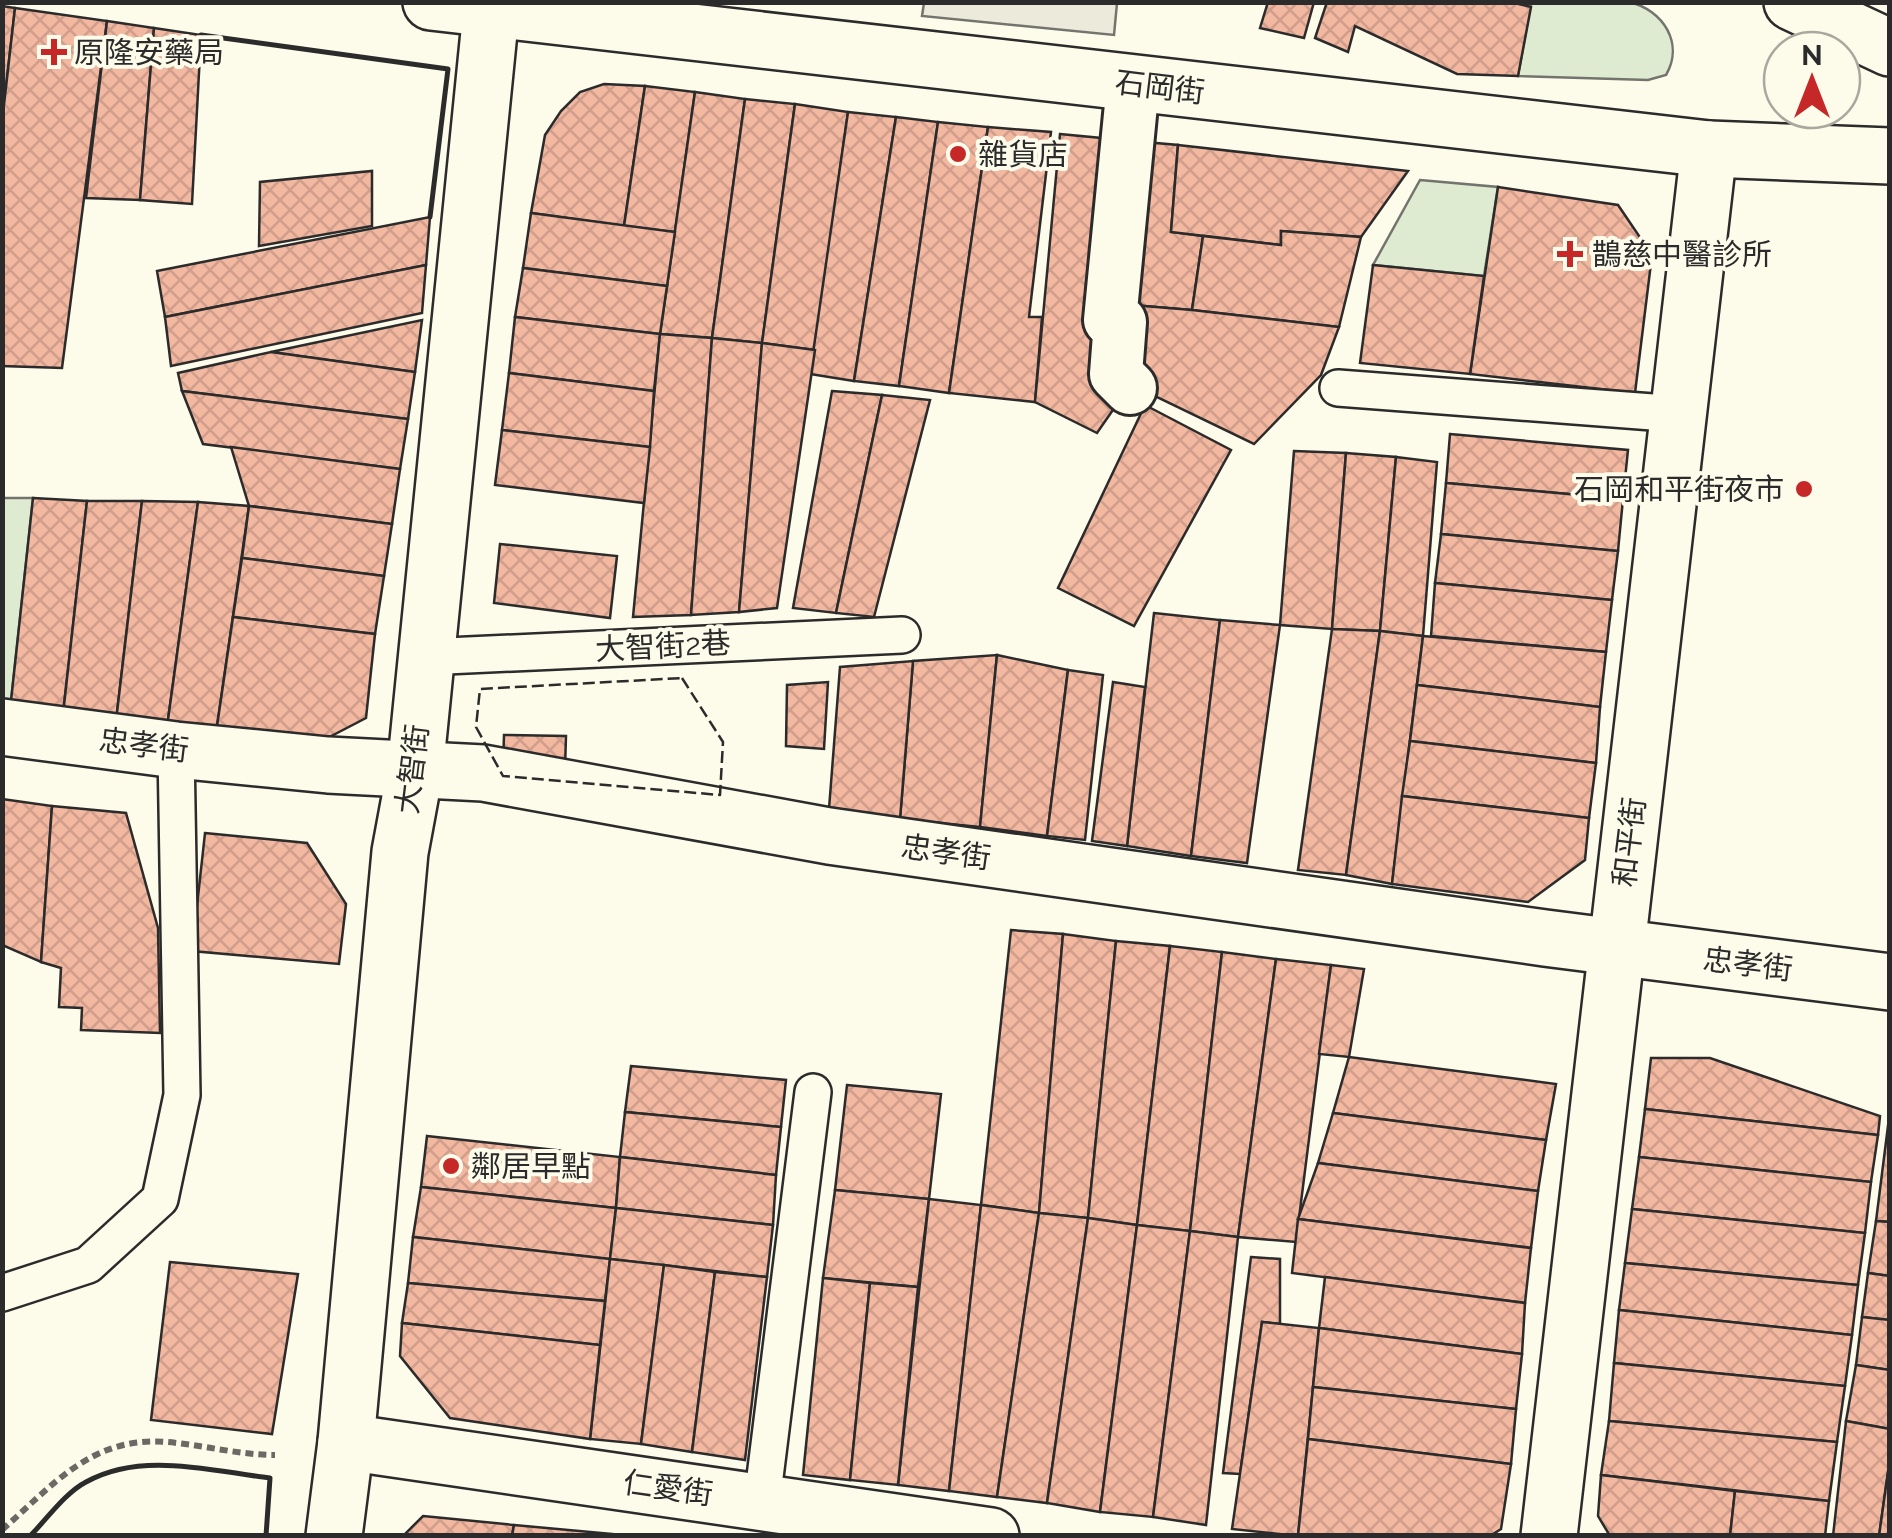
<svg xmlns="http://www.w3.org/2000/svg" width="1892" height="1538" font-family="Raleway,'Noto Sans TC',sans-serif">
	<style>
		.green { fill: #deebd1; stroke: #74746e; stroke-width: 2.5 }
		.parking { fill: #eceadb; stroke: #74746e; stroke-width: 2.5 }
		.building { fill: url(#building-cross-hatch); stroke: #2b2b2b; stroke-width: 2.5 }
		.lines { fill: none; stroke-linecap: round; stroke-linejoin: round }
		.service-casing { stroke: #2b2b2b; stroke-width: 40 }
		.pedestrian-casing { stroke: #2b2b2b; stroke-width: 58 }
		.minor-casing { stroke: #2b2b2b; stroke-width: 60 }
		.tertiary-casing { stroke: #2b2b2b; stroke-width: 60 }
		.path { stroke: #6a6964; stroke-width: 6; stroke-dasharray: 8 5; stroke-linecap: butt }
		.service { stroke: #fdfbea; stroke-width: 35 }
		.pedestrian { stroke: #fdfbea; stroke-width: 52 }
		.minor { stroke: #fdfbea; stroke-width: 55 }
		.tertiary { stroke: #fdfbea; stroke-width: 55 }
		.fence { stroke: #2b2b2b; stroke-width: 2.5; stroke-dasharray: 12 5; stroke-linecap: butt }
		.wall { stroke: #2b2b2b; stroke-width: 5 }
		.poi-dot { fill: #c62828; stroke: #fdfbea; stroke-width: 4 }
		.labels { text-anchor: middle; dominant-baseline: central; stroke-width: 8; stroke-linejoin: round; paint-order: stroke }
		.poi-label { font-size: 30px; fill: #2b2b2b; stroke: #fdfbea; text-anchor: start }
		.street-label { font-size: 30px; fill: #2b2b2b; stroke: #fdfbea }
	</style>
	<defs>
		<pattern id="building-cross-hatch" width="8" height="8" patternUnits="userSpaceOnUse" patternTransform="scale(2.5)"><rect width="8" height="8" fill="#f2b8a0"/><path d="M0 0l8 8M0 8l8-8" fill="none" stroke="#d09e8a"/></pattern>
	</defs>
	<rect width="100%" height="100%" fill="#fdfbea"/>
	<g class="green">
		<path d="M 1531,3 C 1558,2 1604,0 1629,2 C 1664,10 1684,44 1666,75 L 1648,80 L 1518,76 Z"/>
		<path d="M 1420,180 L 1498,187 L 1484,276 L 1373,265 Z"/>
		<path d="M 2,498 L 33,498 L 10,710 L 2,710 Z"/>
	</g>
	<path class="parking" d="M 924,3 L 924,2 L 1117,3 L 1114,35 L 922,16 Z"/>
	<g class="building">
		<path d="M 1268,2 L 1314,2 L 1304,38 L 1260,28 Z"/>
		<path d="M 1327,2 L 1510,2 L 1531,7 L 1518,76 L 1457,74 L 1355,26 L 1348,52 L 1315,38 Z"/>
		<path d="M 2,6 L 15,8 L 2,122 Z"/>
		<path d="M 15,8 L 107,21 L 62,368 L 2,366 L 2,122 Z"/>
		<path d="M 107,21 L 154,28 L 140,200 L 86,198 Z"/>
		<path d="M 154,28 L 201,35 L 192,204 L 140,200 Z"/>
		<path d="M 604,84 L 645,86 L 624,226 L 531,213 L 545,135 L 561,111 L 580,92 Z"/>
		<path d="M 645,86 L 695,92 L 675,232 L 624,226 Z"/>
		<path d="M 695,92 L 745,99 L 712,338 L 660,334 Z"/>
		<path d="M 745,99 L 795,104 L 762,343 L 712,338 Z"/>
		<path d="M 795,104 L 848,112 L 815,350 L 762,343 Z"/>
		<path d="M 848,112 L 896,117 L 854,381 L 810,374 Z"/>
		<path d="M 896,117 L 938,122 L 899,386 L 854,381 Z"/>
		<path d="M 938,122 L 988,127 L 949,393 L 899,386 Z"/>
		<path d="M 988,127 L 1051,132 L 1029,317 L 1042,317 L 1035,402 L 949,393 Z"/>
		<path d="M 1060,134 L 1122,140 L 1126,391 L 1097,433 L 1035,402 Z"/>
		<path d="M 1133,141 L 1178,145 L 1171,232 L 1203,236 L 1192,310 L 1120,304 Z"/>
		<path d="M 1178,145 L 1408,171 L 1361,237 L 1281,231 L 1281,245 L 1171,232 Z"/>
		<path d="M 372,171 L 372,226 L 259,246 L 260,182 Z"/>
		<path d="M 1498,187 L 1618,205 L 1652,255 L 1635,393 L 1470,374 Z"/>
		<path d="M 531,213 L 675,232 L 667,286 L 523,268 Z"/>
		<path d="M 430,217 L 426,265 L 165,317 L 157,271 Z"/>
		<path d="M 1281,231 L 1361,237 L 1339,327 L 1192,310 L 1203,236 L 1281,245 Z"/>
		<path d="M 426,265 L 422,313 L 171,366 L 165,317 Z"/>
		<path d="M 1373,265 L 1484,276 L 1470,374 L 1360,363 Z"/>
		<path d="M 523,268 L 667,286 L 660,334 L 515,317 Z"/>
		<path d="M 1120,304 L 1192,310 L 1339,327 L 1321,375 L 1254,444 L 1136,387 Z"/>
		<path d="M 515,317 L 660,334 L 654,391 L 509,373 Z"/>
		<path d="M 422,320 L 415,372 L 271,352 Z"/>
		<path d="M 660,334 L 712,338 L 691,615 L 633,617 Z"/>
		<path d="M 712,338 L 762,343 L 739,612 L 691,615 Z"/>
		<path d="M 762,343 L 815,350 L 777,608 L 739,612 Z"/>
		<path d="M 271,352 L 415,372 L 408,419 L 182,391 L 178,373 Z"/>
		<path d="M 509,373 L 654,391 L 650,447 L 502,430 Z"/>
		<path d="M 182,391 L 408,419 L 400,469 L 203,444 Z"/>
		<path d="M 832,391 L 882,395 L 836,613 L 793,608 Z"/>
		<path d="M 882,395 L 930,400 L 874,617 L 836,613 Z"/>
		<path d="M 1145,405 L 1231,450 L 1134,626 L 1058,588 Z"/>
		<path d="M 502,430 L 650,447 L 644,503 L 495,485 Z"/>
		<path d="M 1450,434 L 1628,450 L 1623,499 L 1446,483 Z"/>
		<path d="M 231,447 L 400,469 L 392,524 L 249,506 Z"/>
		<path d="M 1294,451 L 1346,453 L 1332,629 L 1280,625 Z"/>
		<path d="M 1346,453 L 1396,457 L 1380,631 L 1332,629 Z"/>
		<path d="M 1396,457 L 1437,462 L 1423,636 L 1380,631 Z"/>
		<path d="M 1446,483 L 1623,499 L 1618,551 L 1441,534 Z"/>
		<path d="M 33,498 L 87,501 L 63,714 L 10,710 Z"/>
		<path d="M 87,501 L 142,501 L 116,721 L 63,714 Z"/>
		<path d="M 142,501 L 198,502 L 167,727 L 116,721 Z"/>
		<path d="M 198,502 L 249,506 L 216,733 L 167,727 Z"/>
		<path d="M 249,506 L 392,524 L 384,576 L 242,558 Z"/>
		<path d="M 1441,534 L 1618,551 L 1612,600 L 1435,583 Z"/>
		<path d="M 500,544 L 617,556 L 610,618 L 494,603 Z"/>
		<path d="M 242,558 L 384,576 L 375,634 L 233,617 Z"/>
		<path d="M 1435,583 L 1612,600 L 1606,652 L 1431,636 Z"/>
		<path d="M 1154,613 L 1220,620 L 1191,856 L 1127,846 Z"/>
		<path d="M 233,617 L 375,634 L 366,718 L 312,746 L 216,733 Z"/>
		<path d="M 1220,620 L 1280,625 L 1247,863 L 1191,856 Z"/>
		<path d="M 1332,629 L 1380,631 L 1346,875 L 1298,870 Z"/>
		<path d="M 1380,631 L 1423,636 L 1392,884 L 1346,875 Z"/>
		<path d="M 1423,636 L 1606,652 L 1600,707 L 1417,685 Z"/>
		<path d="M 997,655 L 980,827 L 900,819 L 913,661 Z"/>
		<path d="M 997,655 L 1068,670 L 1047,836 L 980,827 Z"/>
		<path d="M 913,661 L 900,819 L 829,809 L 840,667 Z"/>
		<path d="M 1068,670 L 1103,675 L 1085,840 L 1047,836 Z"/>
		<path d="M 828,682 L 824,749 L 786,746 L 787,685 Z"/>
		<path d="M 1113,682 L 1145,687 L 1127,846 L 1092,841 Z"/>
		<path d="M 1417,685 L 1600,707 L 1596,763 L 1410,741 Z"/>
		<path d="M 504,735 L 566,736 L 565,769 L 503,765 Z"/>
		<path d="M 1410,741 L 1596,763 L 1589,818 L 1402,796 Z"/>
		<path d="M 1402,796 L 1589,818 L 1585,860 L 1528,902 L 1392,884 Z"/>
		<path d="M 2,799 L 52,806 L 41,962 L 2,945 Z"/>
		<path d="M 52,806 L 126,813 L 158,928 L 160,1033 L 81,1030 L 82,1008 L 59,1007 L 61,968 L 41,962 Z"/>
		<path d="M 205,833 L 307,843 L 346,904 L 339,964 L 192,951 Z"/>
		<path d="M 1011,930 L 1063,934 L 1039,1213 L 981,1205 Z"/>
		<path d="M 1063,934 L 1116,941 L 1088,1218 L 1039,1213 Z"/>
		<path d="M 1116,941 L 1170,946 L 1137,1225 L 1088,1218 Z"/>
		<path d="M 1170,946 L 1222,952 L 1190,1231 L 1137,1225 Z"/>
		<path d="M 1222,952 L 1276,959 L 1238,1237 L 1190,1231 Z"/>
		<path d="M 1276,959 L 1331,965 L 1296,1242 L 1238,1237 Z"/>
		<path d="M 1331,965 L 1364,969 L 1349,1057 L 1319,1054 Z"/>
		<path d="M 1349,1057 L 1556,1084 L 1546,1140 L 1333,1113 Z"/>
		<path d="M 1651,1058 L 1710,1058 L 1880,1116 L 1878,1135 L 1645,1109 Z"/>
		<path d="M 631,1066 L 786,1080 L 781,1127 L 625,1112 Z"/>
		<path d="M 847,1085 L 941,1094 L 929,1199 L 835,1190 Z"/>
		<path d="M 1645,1109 L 1878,1135 L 1871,1182 L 1639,1157 Z"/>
		<path d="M 1890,1110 L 1890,1222 L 1876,1221 Z"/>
		<path d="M 625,1112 L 781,1127 L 776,1175 L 620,1157 Z"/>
		<path d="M 1333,1113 L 1546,1140 L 1538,1191 L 1318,1163 Z"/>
		<path d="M 427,1136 L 620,1157 L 616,1208 L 421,1187 Z"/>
		<path d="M 620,1157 L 776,1175 L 773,1225 L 616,1208 Z"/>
		<path d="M 1639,1157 L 1871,1182 L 1865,1233 L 1632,1209 Z"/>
		<path d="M 1318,1163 L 1538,1191 L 1531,1248 L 1298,1219 Z"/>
		<path d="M 421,1187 L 616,1208 L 610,1259 L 413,1237 Z"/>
		<path d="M 835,1190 L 929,1199 L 918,1287 L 823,1278 Z"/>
		<path d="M 929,1199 L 981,1205 L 949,1491 L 898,1485 Z"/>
		<path d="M 981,1205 L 1039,1213 L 997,1497 L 949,1491 Z"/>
		<path d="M 616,1208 L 773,1225 L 767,1277 L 610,1259 Z"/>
		<path d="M 1632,1209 L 1865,1233 L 1858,1285 L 1625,1263 Z"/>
		<path d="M 1039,1213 L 1088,1218 L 1047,1503 L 997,1497 Z"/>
		<path d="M 1088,1218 L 1137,1225 L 1100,1512 L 1047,1503 Z"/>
		<path d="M 1298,1219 L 1531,1248 L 1525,1303 L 1292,1273 Z"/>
		<path d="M 1876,1221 L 1890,1222 L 1890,1276 L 1868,1273 Z"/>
		<path d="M 1137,1225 L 1190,1231 L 1153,1517 L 1100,1512 Z"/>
		<path d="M 1190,1231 L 1238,1237 L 1206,1525 L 1153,1517 Z"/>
		<path d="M 413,1237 L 610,1259 L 605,1301 L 408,1283 Z"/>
		<path d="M 1251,1257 L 1280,1259 L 1280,1324 L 1262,1322 L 1240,1474 L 1223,1473 Z"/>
		<path d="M 610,1259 L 664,1265 L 641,1444 L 590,1439 Z"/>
		<path d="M 170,1262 L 298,1274 L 272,1434 L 151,1420 Z"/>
		<path d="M 1625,1263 L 1858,1285 L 1852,1335 L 1619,1310 Z"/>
		<path d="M 664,1265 L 715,1272 L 692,1452 L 641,1444 Z"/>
		<path d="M 715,1272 L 767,1277 L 745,1460 L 692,1452 Z"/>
		<path d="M 1868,1273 L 1890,1276 L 1890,1320 L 1862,1317 Z"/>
		<path d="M 1325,1277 L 1525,1303 L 1522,1354 L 1319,1328 Z"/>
		<path d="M 823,1278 L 870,1283 L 850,1480 L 803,1475 Z"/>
		<path d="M 408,1283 L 605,1301 L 600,1345 L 402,1323 Z"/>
		<path d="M 870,1283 L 918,1287 L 898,1485 L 850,1480 Z"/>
		<path d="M 1619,1310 L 1852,1335 L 1845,1386 L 1614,1363 Z"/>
		<path d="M 1862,1317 L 1890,1320 L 1890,1370 L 1856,1365 Z"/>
		<path d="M 1262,1322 L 1319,1328 L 1298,1536 L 1232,1529 Z"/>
		<path d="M 402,1323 L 600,1345 L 590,1439 L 450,1418 L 400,1356 Z"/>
		<path d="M 1319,1328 L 1522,1354 L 1516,1409 L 1313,1387 Z"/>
		<path d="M 1614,1363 L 1845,1386 L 1837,1442 L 1609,1421 Z"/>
		<path d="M 1856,1365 L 1890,1370 L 1890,1429 L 1846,1421 Z"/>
		<path d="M 1313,1387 L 1516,1409 L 1511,1464 L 1308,1439 Z"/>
		<path d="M 1609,1421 L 1837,1442 L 1829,1501 L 1601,1475 Z"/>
		<path d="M 1846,1421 L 1890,1429 L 1890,1458 L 1879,1536 L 1833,1536 Z"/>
		<path d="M 1308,1439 L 1511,1464 L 1501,1529 L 1490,1536 L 1298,1536 Z"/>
		<path d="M 1890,1458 L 1890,1536 L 1879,1536 Z"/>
		<path d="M 1601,1475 L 1735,1491 L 1730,1536 L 1610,1536 L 1598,1516 Z"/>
		<path d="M 1735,1491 L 1829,1501 L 1825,1536 L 1730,1536 Z"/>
		<path d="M 423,1516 L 514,1525 L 512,1536 L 403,1536 Z"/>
		<path d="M 514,1525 L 623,1535 L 512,1536 Z"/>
	</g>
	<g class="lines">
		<g class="service-casing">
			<g id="service">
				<path d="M 1338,388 L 1679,414"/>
				<path d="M 425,657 L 902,635"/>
				<path d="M 2,1293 L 88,1265 L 160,1199 L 182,1095 L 176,750"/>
				<path d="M 762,1501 L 813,1092"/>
			</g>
		</g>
		<g class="pedestrian-casing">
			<path id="pedestrian" d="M 1130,388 L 1116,374 L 1120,322 L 1110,320 L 1133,84"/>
		</g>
		<g class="minor-casing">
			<g id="minor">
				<path d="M 431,2 L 1709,149 L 1890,156"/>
				<path d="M 2,727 L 176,750 L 328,765 L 483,773 L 829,836 L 1545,938 L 1890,982"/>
				<path d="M 346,1442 L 991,1536"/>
				<path d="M 334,1536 L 346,1442 L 400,852 L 415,771 L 492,2"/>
				<path d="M 1549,1536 L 1709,149"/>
			</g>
		</g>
		<g class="tertiary-casing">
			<path id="tertiary" d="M 1792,2 L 1890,48"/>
		</g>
		<path class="path" d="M 2,1530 C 54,1484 92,1436 167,1442 C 203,1445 239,1455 275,1455"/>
		<use href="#service" class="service"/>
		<use href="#pedestrian" class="pedestrian"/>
		<use href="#minor" class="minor"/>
		<use href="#tertiary" class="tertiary"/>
		<path class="fence" d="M 682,678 L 723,742 L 720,795 L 503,776 L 476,727 L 480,689 Z"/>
		<g class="wall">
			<path d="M 201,35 L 448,69 L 430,217"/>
			<path d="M 30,1536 C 47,1519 65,1493 86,1482 C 141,1451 211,1471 270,1478 L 266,1536"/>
		</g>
	</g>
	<g class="poi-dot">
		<path d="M49 37h10v10h10v10h-10v10h-10v-10h-10v-10h10z"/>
		<circle cx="958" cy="154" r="10"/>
		<path d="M1565 239h10v10h10v10h-10v10h-10v-10h-10v-10h10z"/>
		<circle cx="1804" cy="489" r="10"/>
		<circle cx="451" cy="1166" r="10"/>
	</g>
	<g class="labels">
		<g class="poi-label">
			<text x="74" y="52">原隆安藥局</text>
			<text x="978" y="154">雜貨店</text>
			<text x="1592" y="254">鵲慈中醫診所</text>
			<text x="1784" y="489" text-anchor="end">石岡和平街夜市</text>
			<text x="471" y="1166">鄰居早點</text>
		</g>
		<g class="street-label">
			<text transform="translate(1160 87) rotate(7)">石岡街</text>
			<text transform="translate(663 646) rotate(-3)">大智街2巷</text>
			<text transform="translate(144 745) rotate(7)">忠孝街</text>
			<text transform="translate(412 769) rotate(-83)">大智街</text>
			<text transform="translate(1629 842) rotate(-83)">和平街</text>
			<text transform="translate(946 852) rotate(8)">忠孝街</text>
			<text transform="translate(1748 964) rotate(7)">忠孝街</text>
			<text transform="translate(668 1488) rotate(8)">仁愛街</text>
		</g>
	</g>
	<rect width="1892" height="1538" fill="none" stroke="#2b2b2b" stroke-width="10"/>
	<g transform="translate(1812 80)"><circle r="48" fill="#fdfbea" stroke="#a9a89e" stroke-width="2.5"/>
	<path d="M0-8L18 38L0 25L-18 38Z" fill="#c62828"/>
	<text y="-15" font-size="28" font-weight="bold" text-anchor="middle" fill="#2b2b2b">N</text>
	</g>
</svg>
